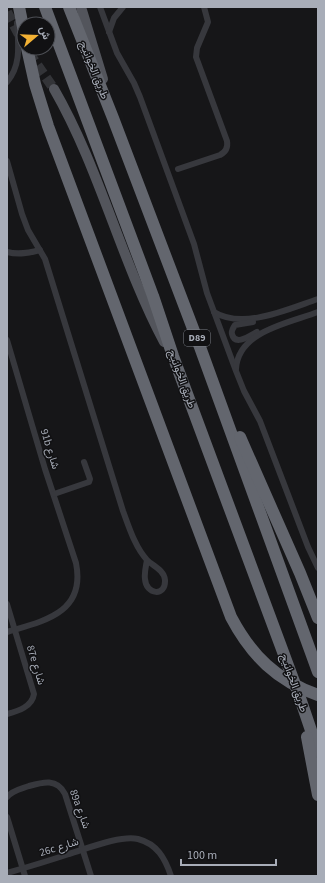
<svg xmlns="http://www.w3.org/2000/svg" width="325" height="883" font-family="'Source Sans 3',Vazirmatn,sans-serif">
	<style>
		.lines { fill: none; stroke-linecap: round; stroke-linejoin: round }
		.primary-tunnel { stroke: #333438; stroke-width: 10; stroke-dasharray: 10 5; stroke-linecap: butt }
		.street { stroke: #37383d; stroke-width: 6 }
		.primary { stroke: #53555c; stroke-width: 10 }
		.highway { stroke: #63666e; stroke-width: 12 }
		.labels { text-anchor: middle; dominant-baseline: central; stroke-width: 3; stroke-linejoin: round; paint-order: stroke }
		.shield { fill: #111113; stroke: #7b7e86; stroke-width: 1 }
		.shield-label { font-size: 10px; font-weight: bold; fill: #a8adb8 }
		.street-label { font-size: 11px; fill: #a8adb8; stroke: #111113 }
	</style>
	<rect width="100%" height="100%" fill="#161618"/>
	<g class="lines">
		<g class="primary-tunnel">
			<path d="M 7,12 L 24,44"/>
			<path d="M 29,53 L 54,89"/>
		</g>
		<g class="street">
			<path d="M 100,7 L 117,53 L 134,83 L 140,97 L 194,244 L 207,293 L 236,371 L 244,391 L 260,421 L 308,547 L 318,568"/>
			<path d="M 109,32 L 114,18 L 123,7"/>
			<path d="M 7,82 C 22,64 18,43 17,23"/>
			<path d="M 7,161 L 22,214 L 28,230 L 45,259 L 123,511 C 129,527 135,547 147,560 C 153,566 164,570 165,580 C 166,597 146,595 145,579 C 144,573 146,566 147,560"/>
			<path d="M 178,169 L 220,155 C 226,152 228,147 227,141 L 196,57 L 197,48 L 208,22 L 204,7"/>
			<path d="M 7,252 C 19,255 29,253 40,250"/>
			<path d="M 214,312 C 243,330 288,309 318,299"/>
			<path d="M 253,322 L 235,325 C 233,328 231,331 232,334 C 235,347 251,335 257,332"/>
			<path d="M 7,340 L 45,469 L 76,563 C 86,613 44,621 7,632"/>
			<path d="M 236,369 C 238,331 289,323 318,312"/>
			<path d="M 54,494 L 89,482 L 90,479 L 84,462"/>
			<path d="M 7,604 L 34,694 C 32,707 18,711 7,714"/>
			<path d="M 7,797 C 13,790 21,789 29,786 C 43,782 57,778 65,794 L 91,876"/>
			<path d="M 7,817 L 25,876"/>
			<path d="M 7,873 C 28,867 48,861 69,854 C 86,849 120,835 138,839 C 157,844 165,858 171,876"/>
		</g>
		<g class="primary">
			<path d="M 81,7 L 103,79"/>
			<path d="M 54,89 C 100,169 121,261 164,342"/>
		</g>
		<g class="highway">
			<path d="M 19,7 L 24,32"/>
			<path d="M 45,7 L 153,296 L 173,356 L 299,695 L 318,751"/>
			<path d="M 69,7 L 113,118 L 200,347 L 318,672"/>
			<path d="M 27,48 L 35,84 L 48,126 L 231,617 C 251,655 277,681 318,695"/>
			<path d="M 240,437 L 300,573 L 318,618"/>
			<path d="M 307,737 L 318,795"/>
		</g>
	</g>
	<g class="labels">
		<rect class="shield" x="184" y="330" width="26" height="16" rx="3"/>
		<g class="shield-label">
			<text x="197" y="338">D89</text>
		</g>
		<g class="street-label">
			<text transform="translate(94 70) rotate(68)">طريق الخوانيج</text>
			<text transform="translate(182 379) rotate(70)">طريق الخوانيج</text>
			<text transform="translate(50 449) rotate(73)">91b شارع</text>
			<text transform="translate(36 665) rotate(73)">87e شارع</text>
			<text transform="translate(294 683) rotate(70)">طريق الخوانيج</text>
			<text transform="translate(80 809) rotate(70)">89a شارع</text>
			<text transform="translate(59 847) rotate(-17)">26c شارع</text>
		</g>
	</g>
	<rect width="325" height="883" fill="none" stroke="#a8adb8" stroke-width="16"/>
	<g transform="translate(36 36) rotate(71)"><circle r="19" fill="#111113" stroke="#4d4f55"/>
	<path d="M0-3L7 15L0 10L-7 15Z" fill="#f2b134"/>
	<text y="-6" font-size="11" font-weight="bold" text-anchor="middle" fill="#a8adb8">ش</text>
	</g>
	<path d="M181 859v6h95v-6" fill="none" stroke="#a8adb8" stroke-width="2"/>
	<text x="187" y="859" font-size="12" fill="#a8adb8" stroke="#111113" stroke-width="3" paint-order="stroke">100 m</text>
</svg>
